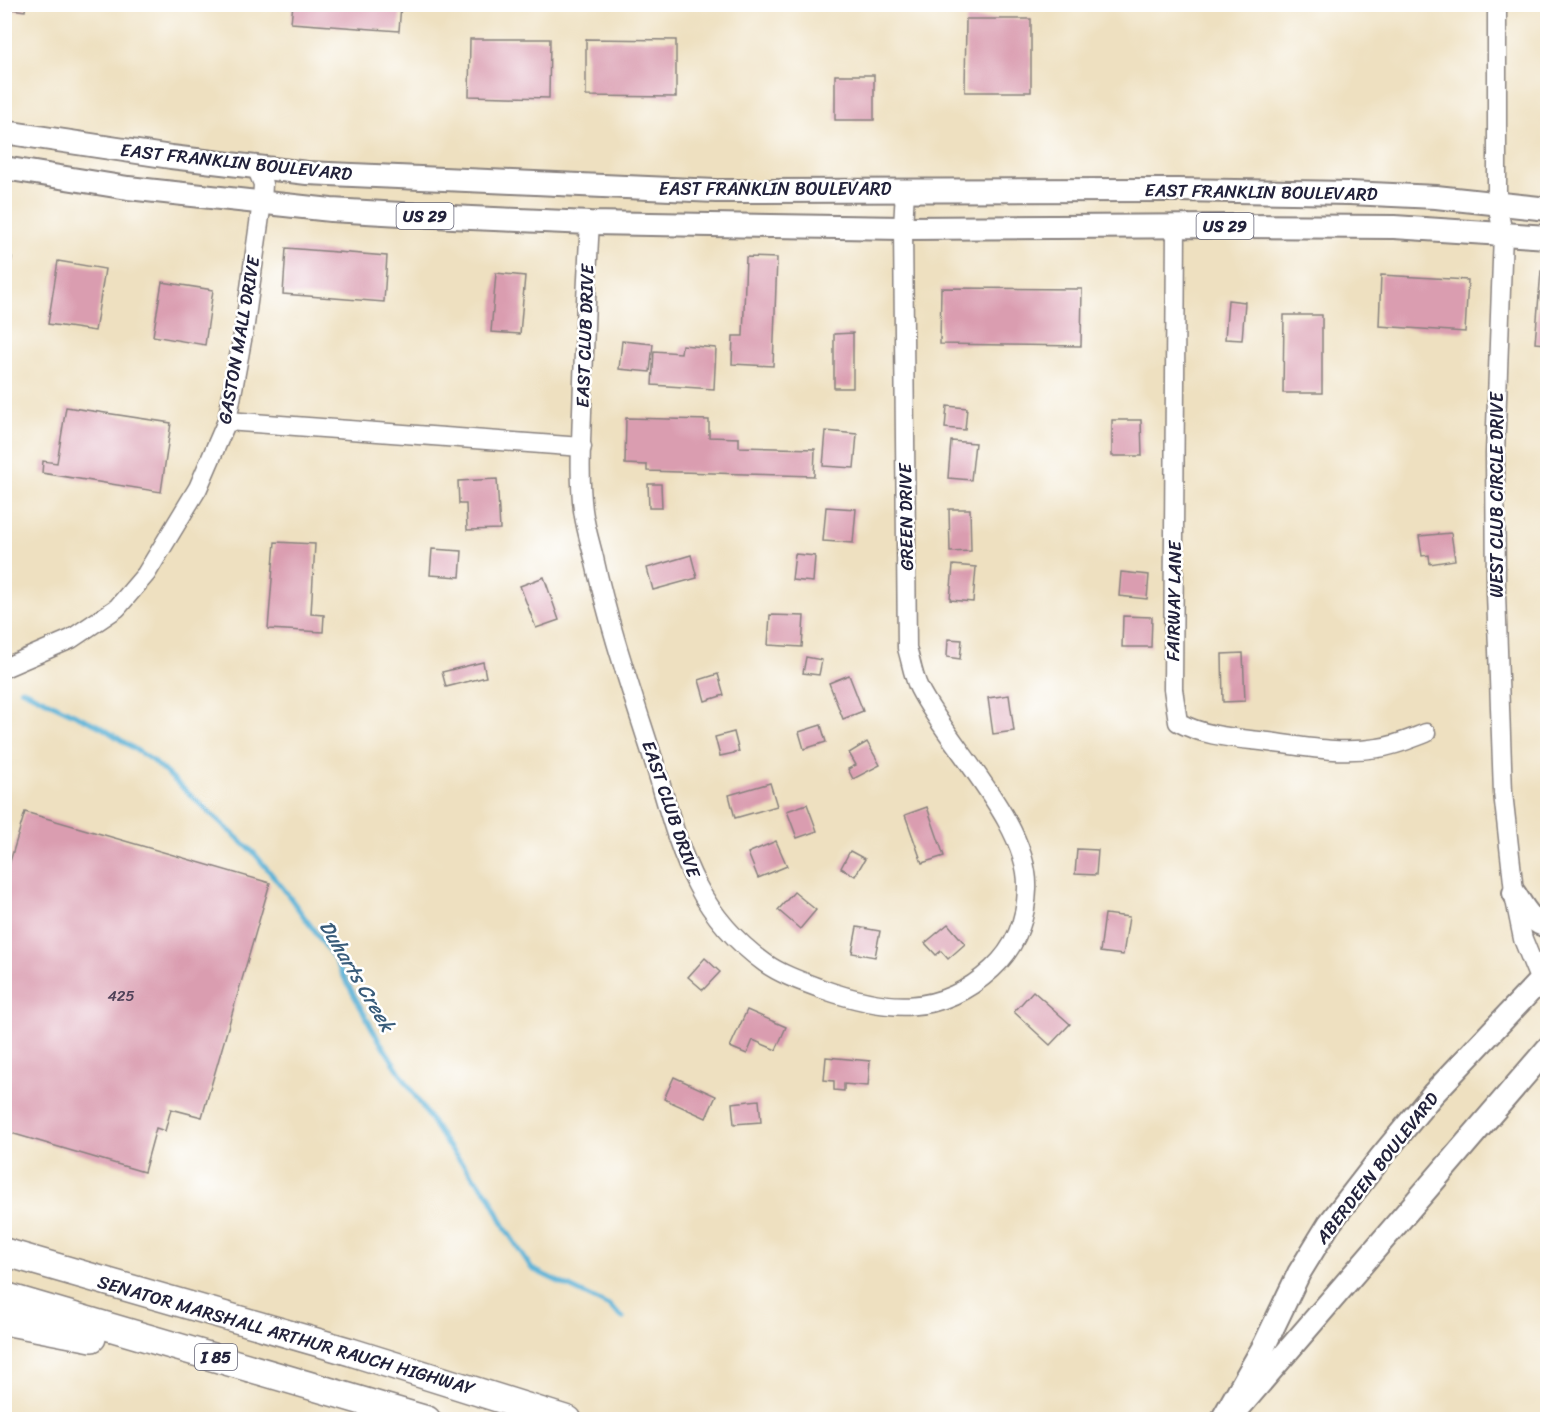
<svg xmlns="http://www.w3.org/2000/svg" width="1552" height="1424" font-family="Sriracha,sans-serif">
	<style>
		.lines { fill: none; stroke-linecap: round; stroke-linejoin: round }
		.stream { stroke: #59b1d6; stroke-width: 5 }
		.building { fill: #da9db0 }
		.minor-casing { stroke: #88817e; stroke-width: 21 }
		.major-casing { stroke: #88817e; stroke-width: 26 }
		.highway-casing { stroke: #88817e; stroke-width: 30 }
		.minor { stroke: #fff; stroke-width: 18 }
		.major { stroke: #fff; stroke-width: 22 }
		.highway { stroke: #fff; stroke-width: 27 }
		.labels { text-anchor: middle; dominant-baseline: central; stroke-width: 5; stroke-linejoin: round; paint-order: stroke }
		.number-label { font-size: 15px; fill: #504158 }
		.shield { fill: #fff; stroke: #646476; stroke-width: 1.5 }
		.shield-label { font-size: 16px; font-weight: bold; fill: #22223b }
		.street-label { font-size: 18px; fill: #22223b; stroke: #fff }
		.water-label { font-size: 20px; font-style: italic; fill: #385b79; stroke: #fff }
	</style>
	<rect width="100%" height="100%" fill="#fff"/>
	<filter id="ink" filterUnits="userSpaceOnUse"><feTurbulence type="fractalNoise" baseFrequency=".0167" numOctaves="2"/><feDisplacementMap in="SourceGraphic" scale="12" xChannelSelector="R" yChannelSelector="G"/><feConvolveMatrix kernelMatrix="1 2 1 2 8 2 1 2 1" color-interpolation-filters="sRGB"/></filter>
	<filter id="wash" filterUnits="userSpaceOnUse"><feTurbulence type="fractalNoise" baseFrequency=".008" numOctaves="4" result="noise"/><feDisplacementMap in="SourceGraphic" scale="24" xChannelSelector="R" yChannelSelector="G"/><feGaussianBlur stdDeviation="1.35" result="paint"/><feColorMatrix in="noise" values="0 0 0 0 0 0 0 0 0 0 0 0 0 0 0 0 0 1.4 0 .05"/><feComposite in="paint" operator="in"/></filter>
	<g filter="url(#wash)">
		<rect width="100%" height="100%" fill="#eee0c0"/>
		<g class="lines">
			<path class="stream" d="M 21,689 L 101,727 L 153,761 L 254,853 L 283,888 L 332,955 L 377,1037 L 447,1145 L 489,1195 L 507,1231 L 532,1269 L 609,1306 L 623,1318"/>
		</g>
		<g id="blocks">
			<g class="building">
				<path d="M 4,4 L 26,4 L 25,11 L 4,8 Z"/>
				<path d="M 293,4 L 401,4 L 399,31 L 291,23 Z"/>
				<path d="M 966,19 L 1031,19 L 1031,92 L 965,92 Z"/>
				<path d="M 470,39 L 550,39 L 549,98 L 469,96 Z"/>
				<path d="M 586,39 L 676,40 L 676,97 L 586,96 Z"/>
				<rect x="835" y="75" width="39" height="45"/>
				<path d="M 286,248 L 387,256 L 384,302 L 283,294 Z"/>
				<path d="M 5,255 L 12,257 L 6,302 L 5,302 Z"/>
				<path d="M 746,257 L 777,258 L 773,366 L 732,364 L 733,336 L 743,336 Z"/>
				<path d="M 58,261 L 105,269 L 95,331 L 48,324 Z"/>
				<path d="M 1541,271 L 1548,271 L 1548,344 L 1535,343 Z"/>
				<path d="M 496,273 L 525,276 L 520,334 L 491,332 Z"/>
				<path d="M 1381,275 L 1468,280 L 1465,332 L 1379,326 Z"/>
				<path d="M 162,282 L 213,290 L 205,345 L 153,336 Z"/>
				<path d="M 941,288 L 1082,289 L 1081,346 L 940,344 Z"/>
				<path d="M 1228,300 L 1245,302 L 1242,340 L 1225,339 Z"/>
				<path d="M 1284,315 L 1322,315 L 1322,393 L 1283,393 Z"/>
				<path d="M 853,333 L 853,388 L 834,388 L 834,334 Z"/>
				<path d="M 622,341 L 653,344 L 650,372 L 619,369 Z"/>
				<path d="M 682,345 L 716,348 L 714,389 L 652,385 L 654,351 L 681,353 Z"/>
				<path d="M 947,406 L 967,408 L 965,430 L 945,428 Z"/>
				<path d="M 66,407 L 171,423 L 161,492 L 42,473 L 43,461 L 57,463 Z"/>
				<path d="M 626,418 L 709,420 L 709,437 L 739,438 L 739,447 L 815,449 L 814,476 L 647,471 L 647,465 L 625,464 Z"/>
				<path d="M 1112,420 L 1141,420 L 1142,456 L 1112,456 Z"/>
				<path d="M 826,431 L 857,434 L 854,468 L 823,466 Z"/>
				<path d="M 951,441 L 975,443 L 971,480 L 948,478 Z"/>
				<path d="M 497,479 L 500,529 L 467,530 L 466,504 L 459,504 L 458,481 Z"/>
				<path d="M 648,484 L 661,484 L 662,508 L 649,508 Z"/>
				<path d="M 826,507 L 856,509 L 853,543 L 823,541 Z"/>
				<path d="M 949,509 L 970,509 L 971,551 L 950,552 Z"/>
				<path d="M 1451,533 L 1455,560 L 1430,564 L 1429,555 L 1422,556 L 1419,536 Z"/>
				<path d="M 275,542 L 315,544 L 311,614 L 324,615 L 323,632 L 268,629 Z"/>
				<path d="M 432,549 L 462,551 L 460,577 L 430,575 Z"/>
				<path d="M 795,554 L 815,556 L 813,582 L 792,580 Z"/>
				<path d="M 691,555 L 697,578 L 653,590 L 647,568 Z"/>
				<path d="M 953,565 L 976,567 L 973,602 L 950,600 Z"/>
				<path d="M 1121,572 L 1149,575 L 1147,599 L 1119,596 Z"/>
				<path d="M 544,577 L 559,620 L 536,628 L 520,586 Z"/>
				<path d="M 770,615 L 804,616 L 802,647 L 768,645 Z"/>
				<path d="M 1123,616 L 1152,617 L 1151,647 L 1122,647 Z"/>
				<path d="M 948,639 L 962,640 L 960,659 L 947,657 Z"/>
				<path d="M 1243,653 L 1245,701 L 1223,702 L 1222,654 Z"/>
				<path d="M 806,657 L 822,660 L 819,675 L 803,673 Z"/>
				<path d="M 483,662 L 486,677 L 446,687 L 442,672 Z"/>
				<path d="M 718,674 L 724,695 L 705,701 L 699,680 Z"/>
				<path d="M 849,675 L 863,711 L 843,719 L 829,683 Z"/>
				<path d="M 1009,695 L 1014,731 L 993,734 L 988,698 Z"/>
				<path d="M 821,725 L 826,742 L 804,749 L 799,732 Z"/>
				<path d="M 734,732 L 739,752 L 720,756 L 715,737 Z"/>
				<path d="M 867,742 L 880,765 L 853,779 L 848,769 L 856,765 L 849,753 Z"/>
				<path d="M 770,783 L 777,806 L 735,818 L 729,795 Z"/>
				<path d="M 807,804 L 817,831 L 797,838 L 787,811 Z"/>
				<path d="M 927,807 L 944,856 L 922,863 L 905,815 Z"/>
				<path d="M 25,812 L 270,883 L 202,1117 L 171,1109 L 165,1131 L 156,1128 L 144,1172 L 4,1131 L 4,864 L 9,865 Z"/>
				<path d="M 776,841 L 787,866 L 758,878 L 748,853 Z"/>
				<path d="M 1077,849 L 1098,850 L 1096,875 L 1075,874 Z"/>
				<path d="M 850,851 L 865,859 L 855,876 L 841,868 Z"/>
				<path d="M 794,892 L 816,910 L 800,929 L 778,910 Z"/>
				<path d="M 1105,914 L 1129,917 L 1123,955 L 1100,952 Z"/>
				<path d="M 948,924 L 965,944 L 948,959 L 941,951 L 936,955 L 925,943 Z"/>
				<path d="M 857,927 L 880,931 L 875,957 L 852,953 Z"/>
				<path d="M 705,958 L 720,972 L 703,990 L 688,977 Z"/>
				<path d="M 1033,991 L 1070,1024 L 1050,1045 L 1014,1012 Z"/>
				<path d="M 747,1010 L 786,1027 L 776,1050 L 753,1040 L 747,1054 L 730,1047 Z"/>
				<path d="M 826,1057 L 870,1061 L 868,1086 L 844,1084 L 844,1091 L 834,1090 L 834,1081 L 824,1080 Z"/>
				<path d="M 674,1077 L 716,1096 L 706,1118 L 664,1099 Z"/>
				<path d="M 759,1100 L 761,1122 L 734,1124 L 732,1103 Z"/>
			</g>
		</g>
	</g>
	<g filter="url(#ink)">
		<use href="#blocks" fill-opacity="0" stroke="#88817e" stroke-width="1.5"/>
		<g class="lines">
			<g class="minor-casing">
				<g id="minor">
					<path d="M 1497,4 L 1497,204 L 1503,233 L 1495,454 L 1496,593 L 1503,793 L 1515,900 L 1523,939 L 1540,981"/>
					<path d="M 590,223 C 586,286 584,349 582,412 C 581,444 579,478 583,510 C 585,526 590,542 594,558 C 608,622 629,684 649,746 C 664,791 675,843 697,885 C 713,916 736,942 765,963 C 782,975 803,982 822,989 C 885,1011 939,1018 992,969 C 1015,948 1026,920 1027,889 C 1030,824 948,746 919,688 C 913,676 911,661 907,648 L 903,228 L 905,190"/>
					<path d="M 1176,226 L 1173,689 L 1178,722 C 1205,737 1237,738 1268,742 C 1304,747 1341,754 1378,748 C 1395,746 1410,739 1426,733"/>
					<path d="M 227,421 L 582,447"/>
					<path d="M 4,668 L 71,639 L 117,608 L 146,574 L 198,488 L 227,421 L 245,324 L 262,202 L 263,184 L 256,167"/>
				</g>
			</g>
			<g class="major-casing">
				<g id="major">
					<path d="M 4,132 L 171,157 L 307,173 L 716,191 L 1177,190 L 1349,193 L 1436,197 L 1548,209"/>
					<path d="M 4,168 L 128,188 L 331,210 L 471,218 L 590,223 L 903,228 L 1229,226 L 1394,227 L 1548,237"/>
					<path d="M 1514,893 C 1523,906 1530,923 1548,926"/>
					<path d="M 1237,1410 L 1548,1048"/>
					<path d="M 1222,1420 L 1264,1346 L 1299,1273 L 1329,1224 L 1381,1157 L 1433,1094 L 1548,972"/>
				</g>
			</g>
			<g class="highway-casing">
				<g id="highway">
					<path d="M 4,1252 L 351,1352 L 568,1420"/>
					<path d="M 4,1296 L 427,1420"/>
					<path d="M 4,1321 L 92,1338"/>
				</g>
			</g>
			<use href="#minor" class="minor"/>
			<use href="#major" class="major"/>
			<use href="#highway" class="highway"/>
		</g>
	</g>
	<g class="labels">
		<g class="number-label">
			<text x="121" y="996">425</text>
		</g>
		<g class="shield">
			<rect x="396.5" y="203" width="57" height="26" rx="4.5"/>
			<rect x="1196.5" y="213" width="57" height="26" rx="4.5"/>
			<rect x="195" y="1344" width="42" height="26" rx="4.5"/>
		</g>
		<g class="shield-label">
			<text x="425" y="216">US 29</text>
			<text x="1225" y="226">US 29</text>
			<text x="216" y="1357">I 85</text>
		</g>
		<g class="street-label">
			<text transform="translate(236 162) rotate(6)">EAST FRANKLIN BOULEVARD</text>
			<text x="775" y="189">EAST FRANKLIN BOULEVARD</text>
			<text transform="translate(1261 192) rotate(1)">EAST FRANKLIN BOULEVARD</text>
			<text transform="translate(585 336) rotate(-88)">EAST CLUB DRIVE</text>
			<text transform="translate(239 340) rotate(-80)">GASTON MALL DRIVE</text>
			<text transform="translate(1497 495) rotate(-90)">WEST CLUB CIRCLE DRIVE</text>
			<text transform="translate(906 517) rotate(-91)">GREEN DRIVE</text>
			<text transform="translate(1174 601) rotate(-89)">FAIRWAY LANE</text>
			<text transform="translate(671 809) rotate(71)">EAST CLUB DRIVE</text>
			<text transform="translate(1377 1168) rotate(-52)">ABERDEEN BOULEVARD</text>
			<text transform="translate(286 1335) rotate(16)">SENATOR MARSHALL ARTHUR RAUCH HIGHWAY</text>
		</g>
		<g class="water-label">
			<text transform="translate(357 976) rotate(59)">Duharts Creek</text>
		</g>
	</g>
	<rect width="1552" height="1424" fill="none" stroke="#fff" stroke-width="24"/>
</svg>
